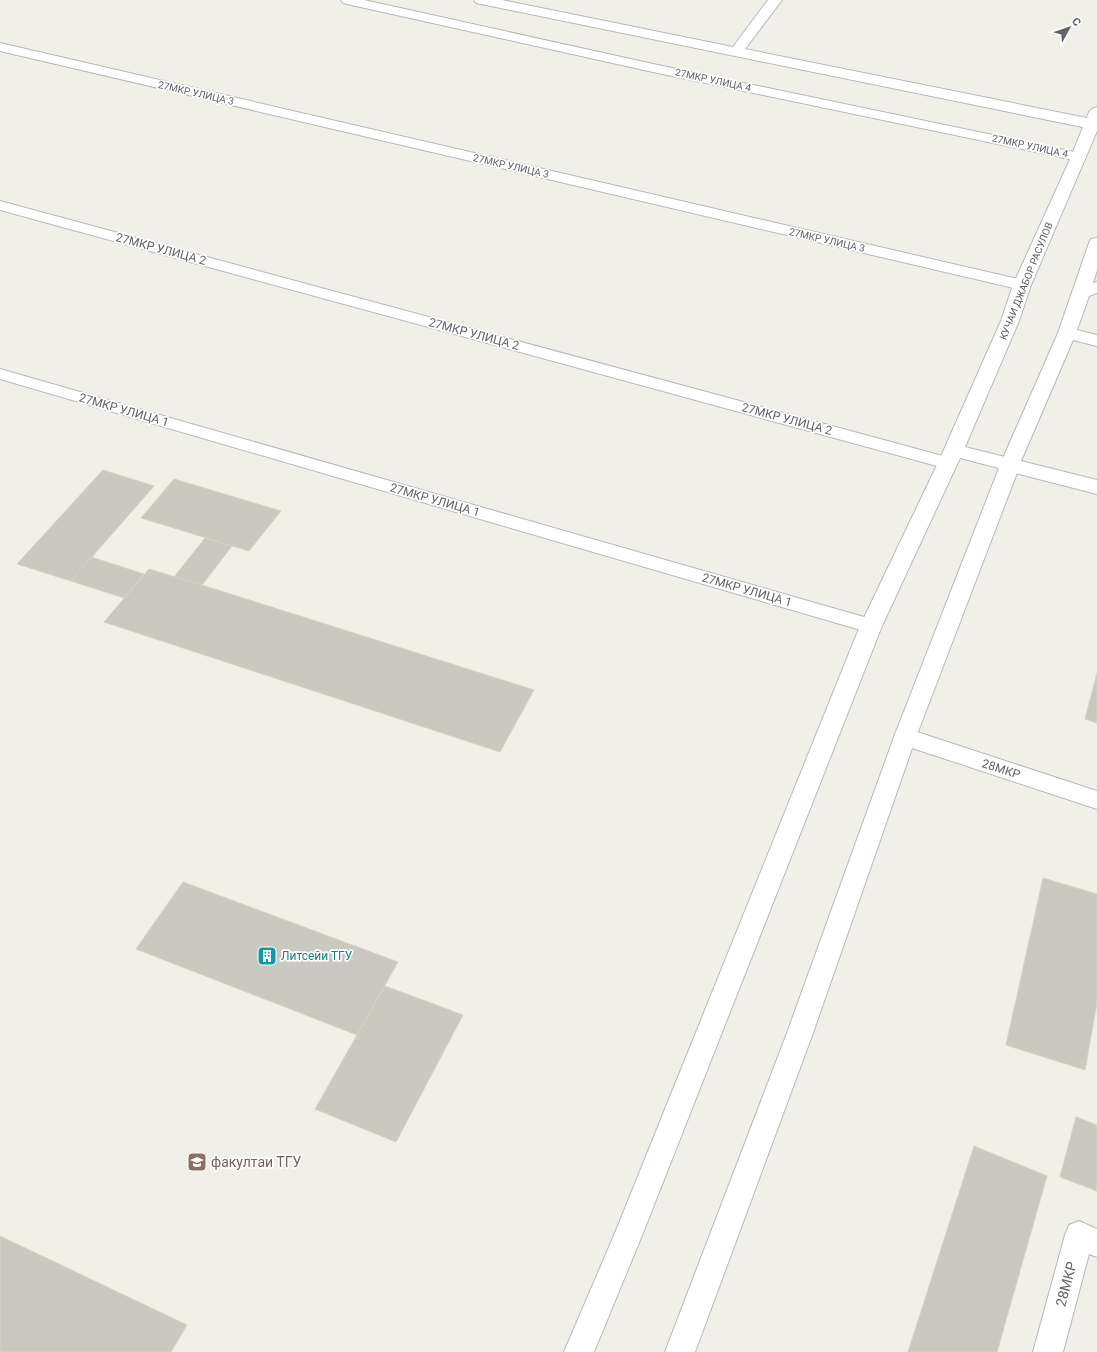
<svg xmlns="http://www.w3.org/2000/svg" width="1097" height="1352" font-family="Roboto,sans-serif">
	<style>
		.building { fill: #c9c9c2; stroke: #d5d2c7 }
		.lines { fill: none; stroke-linecap: round; stroke-linejoin: round }
		.lane-casing { stroke: #b5b7bb; stroke-width: 2 }
		.street-casing { stroke: #b5b7bb; stroke-width: 2 }
		.secondary-casing { stroke: #b6b9be; stroke-width: 2 }
		.lane { fill: #fff; fill-rule: evenodd }
		.street { fill: #fff; fill-rule: evenodd }
		.secondary { fill: #fff; fill-rule: evenodd }
		.labels { text-anchor: middle; dominant-baseline: central; stroke-width: 3.5; stroke-linejoin: round; paint-order: stroke }
		.far-street-label { font-size: 10px; fill: #5f6267; stroke: #fff }
		.street-label { font-size: 12px; fill: #5f6267; stroke: #fff }
		.culture-label { font-size: 12px; fill: #0d838f; stroke: #fff; text-anchor: start }
		.near-education-label { font-size: 14px; fill: #785e54; stroke: #fff; text-anchor: start }
		.near-street-label { font-size: 14px; fill: #5f6267; stroke: #fff }
	</style>
	<rect width="100%" height="100%" fill="#f0efe8"/>
	<g class="building">
		<path d="M 103,470 L 154,486 L 71,581 L 17,564 Z"/>
		<path d="M 174,479 L 281,511 L 249,551 L 141,518 Z"/>
		<path d="M 205,538 L 232,546 L 202,585 L 174,577 Z"/>
		<path d="M 91,557 L 144,574 L 124,598 L 71,581 Z"/>
		<path d="M 149,569 L 202,585 L 534,690 L 500,752 L 104,622 Z"/>
		<path d="M 1097,673 L 1097,723 L 1085,719 Z"/>
		<path d="M 1043,878 L 1097,894 L 1097,1003 L 1085,1070 L 1006,1045 Z"/>
		<path d="M 183,882 L 398,962 L 357,1035 L 136,949 Z"/>
		<path d="M 385,986 L 463,1015 L 396,1142 L 315,1109 Z"/>
		<path d="M 1076,1117 L 1097,1125 L 1097,1191 L 1060,1177 Z"/>
		<path d="M 974,1146 L 1047,1176 L 997,1352 L 908,1352 Z"/>
		<path d="M 0,1236 L 187,1325 L 171,1352 L 0,1352 Z"/>
	</g>
	<g class="lines">
		<g class="lane-casing">
			<g id="lane">
				<path d="M 341,0 L 364,0 L 653,64 L 1079,153 L 1084,154 L 1086,157 L 1084,160 L 1079,161 L 653,72 L 347,4 L 343,3 Z"/>
				<path d="M 0,43 L 1022,280 L 1028,282 L 1030,285 L 1028,288 L 1022,290 L 0,51 Z"/>
				<path d="M 0,201 L 954,459 L 957,463 L 954,467 L 948,469 L 0,210 Z"/>
				<path d="M 0,369 L 871,619 L 878,621 L 881,626 L 878,631 L 871,633 L 0,379 Z"/>
			</g>
		</g>
		<g class="street-casing">
			<g id="street">
				<path d="M 474,0 L 502,0 L 733,47 L 768,0 L 782,0 L 745,49 L 1097,120 L 1097,130 L 481,4 L 476,3 Z"/>
				<path d="M 1097,238 L 1097,270 L 1093,283 L 1097,282 L 1097,293 L 1089,296 L 1077,330 L 1097,335 L 1097,346 L 1073,340 L 1021,461 L 1097,480 L 1097,494 L 1003,470 L 1000,465 L 1058,333 L 1089,243 L 1091,239 Z"/>
				<path d="M 905,728 L 1097,791 L 1097,809 L 897,743 L 894,737 L 897,731 Z"/>
				<path d="M 1079,1221 L 1097,1229 L 1097,1257 L 1089,1254 L 1063,1352 L 1033,1352 L 1065,1235 L 1069,1225 Z"/>
			</g>
		</g>
		<g class="secondary-casing">
			<path id="secondary" d="M 1097,107 L 1097,131 L 1031,285 L 1019,321 L 965,447 L 1017,460 L 1020,465 L 916,737 L 813,1033 L 695,1352 L 665,1352 L 787,1033 L 894,737 L 999,468 L 960,458 L 882,626 L 643,1233 L 594,1352 L 564,1352 L 615,1233 L 860,626 L 938,463 L 1001,321 L 1013,285 L 1071,157 L 1089,112 L 1092,109 Z"/>
		</g>
		<use href="#lane" class="lane"/>
		<use href="#street" class="street"/>
		<use href="#secondary" class="secondary"/>
	</g>
	<defs>
		<g id="building-square" transform="scale(1)"><rect x="-9" y="-9" width="18" height="18" rx="4" fill="#0f9aa8" stroke="#fff"/><path d="M-4-6H4V6H1V3H-1V6H-4ZM-2.5-4.3h1.7v1.8h-1.7ZM.8-4.3h1.7v1.8H.8ZM-2.5-1h1.7V.8h-1.7ZM.8-1h1.7V.8H.8Z" fill="#fff"/></g>
		<g id="university-square" transform="scale(1)"><rect x="-9" y="-9" width="18" height="18" rx="4" fill="#8d6e63" stroke="#fff"/><path d="M0-5L7-2L0 1L-7-2ZM-4 1L0 2.5L4 1V4Q0 6-4 4Z" fill="#fff"/></g>
	</defs>
	<g fill-rule="evenodd">
		<use href="#building-square" x="267" y="956"/>
		<use href="#university-square" x="197" y="1162"/>
	</g>
	<g class="labels">
		<g class="far-street-label">
			<text transform="translate(713 80) rotate(12)">27МКР УЛИЦА 4</text>
			<text transform="translate(196 93) rotate(13)">27МКР УЛИЦА 3</text>
			<text transform="translate(1030 146) rotate(12)">27МКР УЛИЦА 4</text>
			<text transform="translate(511 166) rotate(13)">27МКР УЛИЦА 3</text>
			<text transform="translate(827 240) rotate(13)">27МКР УЛИЦА 3</text>
			<text transform="translate(1026 281) rotate(-68)">КУЧАИ ДЖАБОР РАСУЛОВ</text>
		</g>
		<g class="street-label">
			<text transform="translate(161 249) rotate(15)">27МКР УЛИЦА 2</text>
			<text transform="translate(474 334) rotate(15)">27МКР УЛИЦА 2</text>
			<text transform="translate(124 410) rotate(16)">27МКР УЛИЦА 1</text>
			<text transform="translate(787 419) rotate(15)">27МКР УЛИЦА 2</text>
			<text transform="translate(435 500) rotate(16)">27МКР УЛИЦА 1</text>
			<text transform="translate(747 590) rotate(16)">27МКР УЛИЦА 1</text>
			<text transform="translate(1001 769) rotate(18)">28МКР</text>
		</g>
		<g class="culture-label">
			<text x="281" y="956">Литсейи ТГУ</text>
		</g>
		<g class="near-education-label">
			<text x="211" y="1162">факултаи ТГУ</text>
		</g>
		<g class="near-street-label">
			<text transform="translate(1066 1284) rotate(-75)">28МКР</text>
		</g>
	</g>
	<g transform="translate(1069 28) rotate(50)" stroke="#ffffff" stroke-width="3" paint-order="stroke">
	<path d="M0-3L7 15L0 10L-7 15Z" fill="#5f6267"/>
	<text y="-6" font-size="11" font-weight="bold" text-anchor="middle" fill="#5f6267">С</text>
	</g>
</svg>
